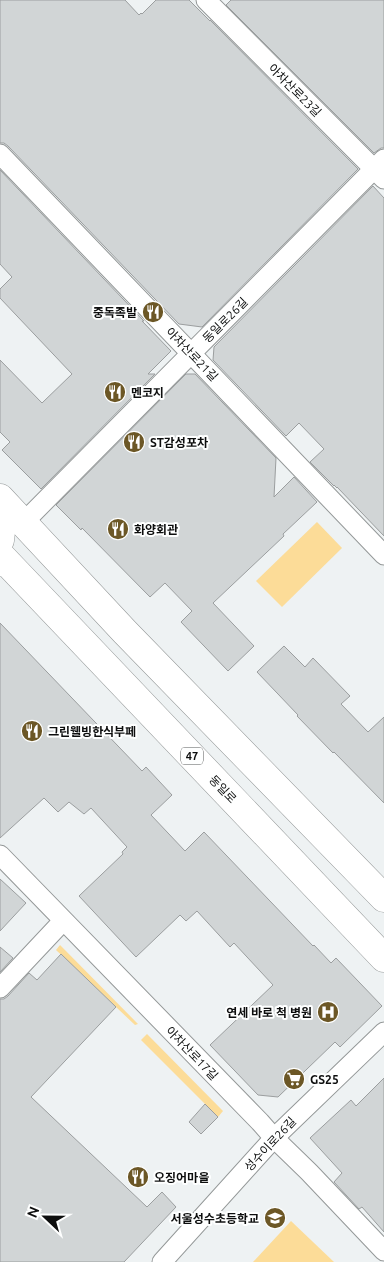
<svg xmlns="http://www.w3.org/2000/svg" width="384" height="1262" font-family="Ubuntu,'Noto Sans KR',sans-serif">
	<style>
		.green { fill: #fcdc98 }
		.building { fill: #d1d5d6; stroke: #9b9e9f }
		.lines { fill: none; stroke-linecap: round; stroke-linejoin: round }
		.minor-casing { stroke: #949898; stroke-width: 21 }
		.primary-casing { stroke: #949898; stroke-width: 29 }
		.minor { stroke: #fff; stroke-width: 19 }
		.primary { stroke: #fff; stroke-width: 28 }
		.labels { text-anchor: middle; dominant-baseline: central; stroke-width: 4; stroke-linejoin: round; paint-order: stroke }
		.shield { fill: #feffff; stroke: #555656; stroke-width: 1 }
		.shield-label { font-size: 11px; font-weight: bold; fill: #0d0e0e }
		.street-label { font-size: 12px; fill: #0d0e0e; stroke: #feffff }
		.poi-label { font-size: 12px; font-weight: bold; fill: #0d0e0e; stroke: #feffff; text-anchor: start }
	</style>
	<rect width="100%" height="100%" fill="#eef2f3"/>
	<g class="green">
		<path d="M 317,522 L 342,548 L 282,607 L 256,581 Z"/>
		<path d="M 60,945 L 138,1024 L 135,1025 L 56,950 Z"/>
		<path d="M 147,1034 L 223,1111 L 218,1117 L 141,1040 Z"/>
		<path d="M 291,1221 L 334,1262 L 253,1262 Z"/>
	</g>
	<g class="building">
		<path d="M 0,0 L 125,0 L 139,15 L 141,13 L 142,14 L 156,0 L 189,0 L 210,21 L 210,20 L 358,169 L 202,327 L 179,324 L 8,146 L 4,143 L 0,143 Z"/>
		<path d="M 231,0 L 384,0 L 384,148 L 381,148 L 374,153 L 226,5 Z"/>
		<path d="M 0,170 L 144,321 L 142,321 L 171,351 L 148,374 L 155,374 L 41,489 L 2,450 L 10,442 L 0,432 L 0,360 L 42,403 L 72,374 L 17,316 L 0,298 L 0,289 L 12,277 L 0,264 Z"/>
		<path d="M 373,186 L 384,198 L 384,536 L 337,487 L 337,488 L 334,485 L 334,486 L 310,462 L 324,449 L 299,423 L 286,436 L 213,360 L 214,347 Z"/>
		<path d="M 186,374 L 195,374 L 276,458 L 274,497 L 294,477 L 317,502 L 283,534 L 284,536 L 213,603 L 254,646 L 228,671 L 181,622 L 192,611 L 165,583 L 150,597 L 82,528 L 81,530 L 56,505 Z"/>
		<path d="M 0,623 L 142,771 L 146,767 L 172,795 L 151,815 L 185,851 L 204,832 L 313,946 L 314,945 L 331,963 L 336,958 L 382,1006 L 340,1047 L 335,1042 L 278,1097 L 258,1095 L 210,1045 L 273,985 L 234,943 L 230,947 L 197,911 L 186,921 L 180,915 L 136,957 L 79,896 L 123,854 L 122,852 L 127,847 L 91,808 L 84,814 L 69,802 L 58,812 L 44,798 L 0,838 Z"/>
		<path d="M 284,646 L 305,667 L 313,658 L 350,696 L 341,704 L 368,732 L 384,717 L 384,803 L 334,752 L 333,753 L 297,716 L 298,715 L 257,672 Z"/>
		<path d="M 0,879 L 26,903 L 0,931 Z"/>
		<path d="M 0,947 L 13,958 L 0,972 Z"/>
		<path d="M 61,954 L 116,1007 L 31,1097 L 147,1207 L 162,1192 L 176,1207 L 124,1262 L 0,1262 L 0,999 L 4,999 L 8,996 L 29,973 L 37,980 Z"/>
		<path d="M 384,1078 L 384,1232 L 362,1207 L 359,1209 L 334,1182 L 342,1173 L 310,1138 L 351,1100 L 356,1106 Z"/>
		<path d="M 205,1104 L 218,1117 L 201,1134 L 189,1122 Z"/>
	</g>
	<g class="lines">
		<g class="minor-casing">
			<g id="minor">
				<path d="M 206,0 L 384,179"/>
				<path d="M 0,154 L 384,555"/>
				<path d="M 23,523 L 384,159"/>
				<path d="M 0,855 L 260,1122 L 274,1138 L 309,1172 L 384,1251"/>
				<path d="M 0,988 L 63,921"/>
				<path d="M 162,1262 L 274,1138 L 384,1032"/>
			</g>
		</g>
		<g class="primary-casing">
			<g id="primary">
				<path d="M 0,498 L 125,632 L 384,898"/>
				<path d="M 0,511 L 2,523 L 0,540"/>
				<path d="M 0,555 L 384,958"/>
			</g>
		</g>
		<use href="#minor" class="minor"/>
		<use href="#primary" class="primary"/>
	</g>
	<defs>
		<g id="restaurant-disc" transform="scale(1.125)"><circle r="9.5" fill="#6c5726" stroke="#feffff"/><path d="M-5-6h1v4h1v-4h1v4h1v-4h1v5L-1.5 .5V6h-2V.5L-5-1ZM5-6V6H3V1.5H1.5Q1.5-4 5-6Z" fill="#fff"/></g>
		<g id="hospital-disc" transform="scale(1.125)"><circle r="9.5" fill="#6c5726" stroke="#feffff"/><path d="M-5-5h3v3.5h4V-5h3V5h-3V1.5h-4V5h-3Z" fill="#fff"/></g>
		<g id="supermarket-disc" transform="scale(1.125)"><circle r="9.5" fill="#6c5726" stroke="#feffff"/><path d="M-6-5.5h2.5l.6 2H6L4.5 2H-2.5L-4.4-4H-6ZM-1.5 3.2a1.3 1.3 0 1 0 .1 0ZM3 3.2a1.3 1.3 0 1 0 .1 0Z" fill="#fff"/></g>
		<g id="school-disc" transform="scale(1.125)"><circle r="9.5" fill="#6c5726" stroke="#feffff"/><path d="M0-5L7-2L0 1L-7-2ZM-4 1L0 2.5L4 1V4Q0 6-4 4Z" fill="#fff"/></g>
	</defs>
	<g fill-rule="evenodd">
		<use href="#restaurant-disc" x="153" y="312"/>
		<use href="#restaurant-disc" x="115" y="392"/>
		<use href="#restaurant-disc" x="134" y="442"/>
		<use href="#restaurant-disc" x="118" y="529"/>
		<use href="#restaurant-disc" x="32" y="731"/>
		<use href="#hospital-disc" x="328" y="1012"/>
		<use href="#supermarket-disc" x="294" y="1079"/>
		<use href="#restaurant-disc" x="138" y="1177"/>
		<use href="#school-disc" x="275" y="1218"/>
	</g>
	<g class="labels">
		<rect class="shield" x="181" y="747.5" width="22" height="17" rx="4"/>
		<g class="shield-label">
			<text x="192" y="756">47</text>
		</g>
		<g class="street-label">
			<text transform="translate(295 90) rotate(45)">아차산로23길</text>
			<text transform="translate(225 320) rotate(-45)">동일로26길</text>
			<text transform="translate(192 354) rotate(46)">아차산로21길</text>
			<text transform="translate(223 789) rotate(46)">동일로</text>
			<text transform="translate(192 1053) rotate(46)">아차산로17길</text>
			<text transform="translate(270 1144) rotate(-47)">성수이로26길</text>
		</g>
		<g class="poi-label">
			<text x="137" y="312" text-anchor="end">중독족발</text>
			<text x="131" y="392">멘코지</text>
			<text x="150" y="442">ST감성포차</text>
			<text x="134" y="529">화양회관</text>
			<text x="48" y="731">그린웰빙한식부페</text>
			<text x="312" y="1012" text-anchor="end">연세 바로 척 병원</text>
			<text x="310" y="1079">GS25</text>
			<text x="154" y="1177">오징어마을</text>
			<text x="259" y="1218" text-anchor="end">서울성수초등학교</text>
		</g>
	</g>
	<g transform="translate(45 1217) rotate(292)" stroke="#feffff" stroke-width="4" paint-order="stroke">
	<path d="M0-4L9 19L0 12L-9 19Z" fill="#0d0e0e"/>
	<text y="-8" font-size="14" font-weight="bold" text-anchor="middle" fill="#0d0e0e">N</text>
	</g>
</svg>
